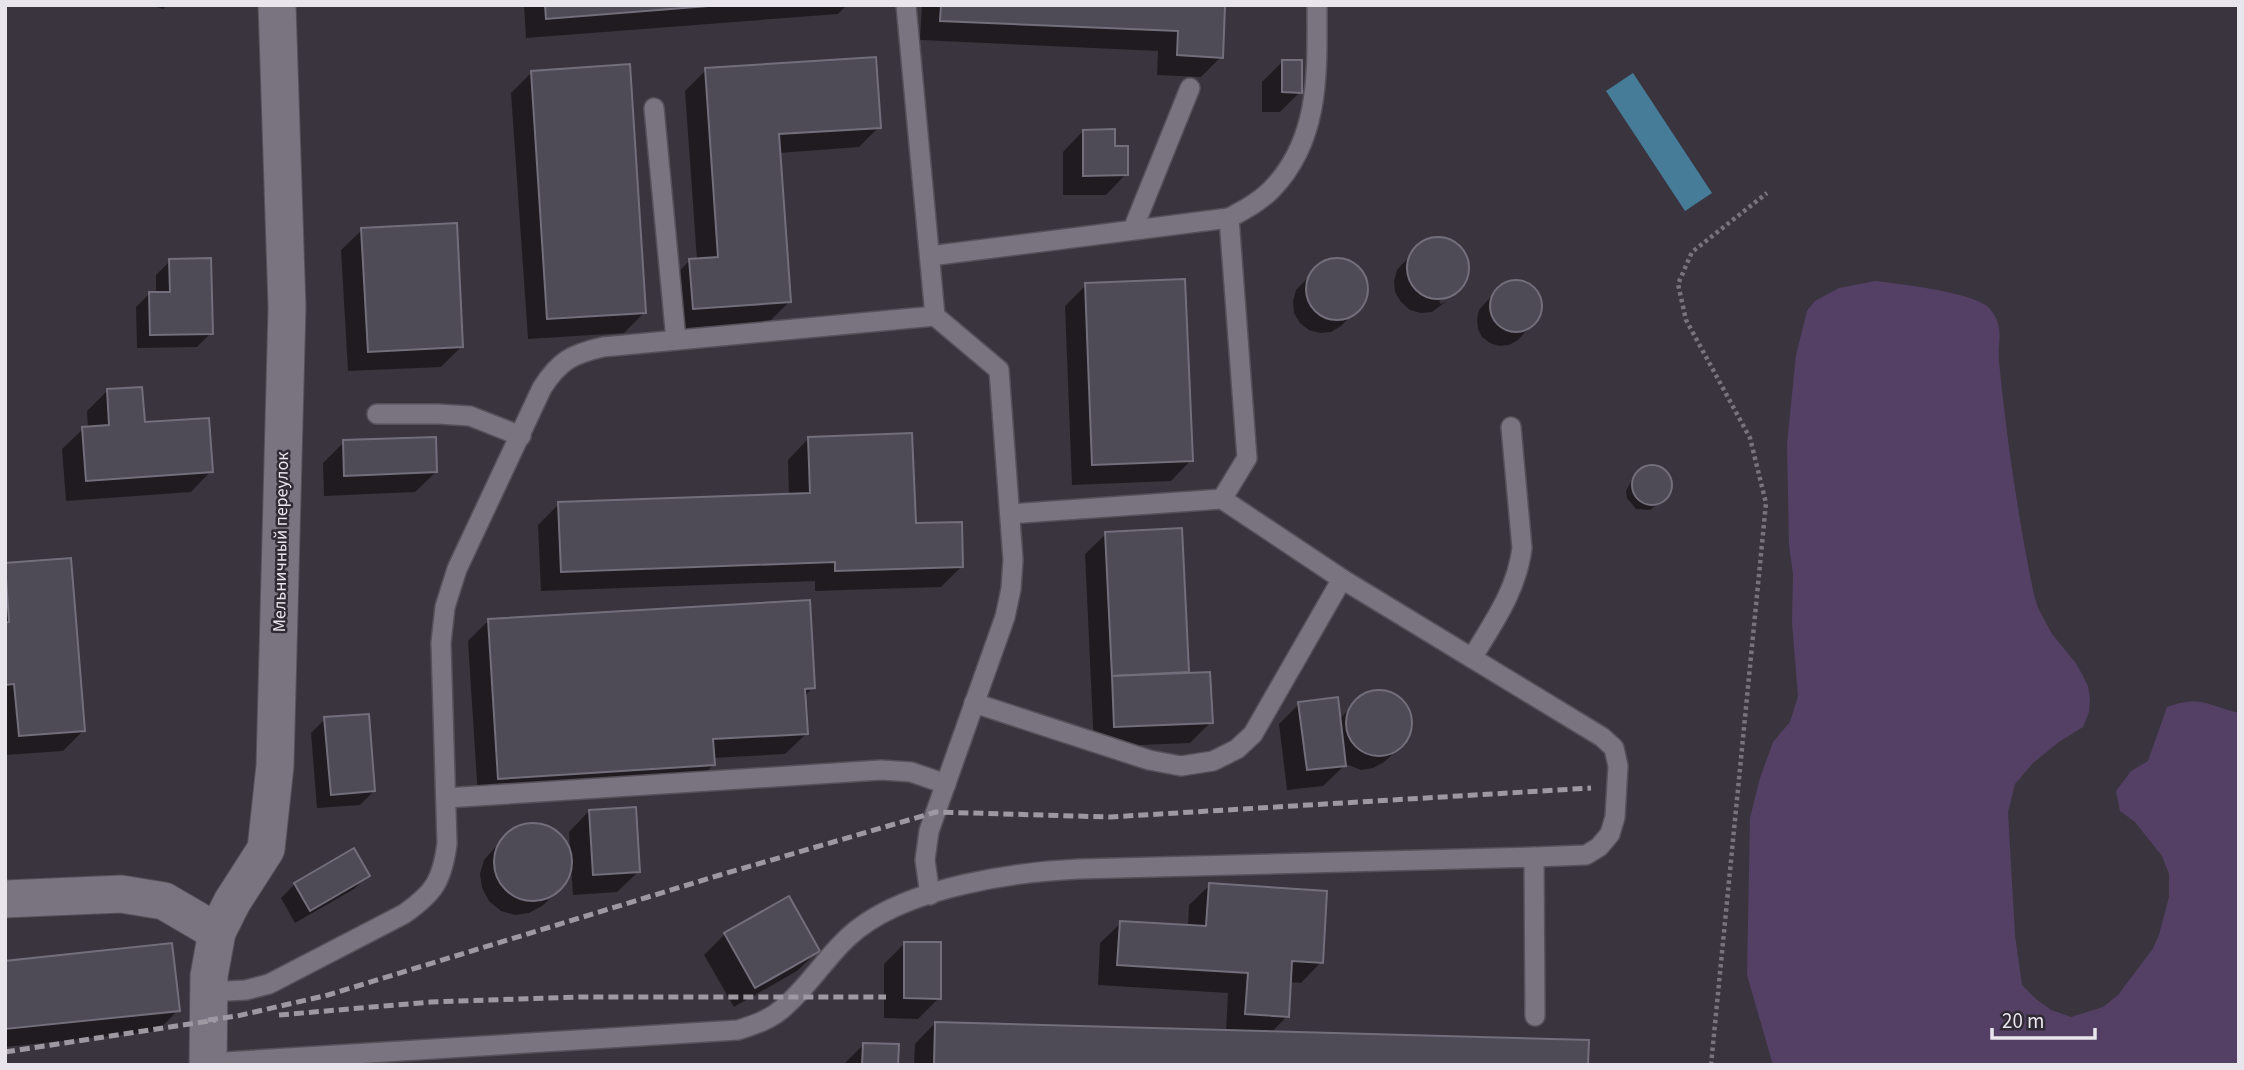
<svg xmlns="http://www.w3.org/2000/svg" width="2244" height="1070" font-family="'Source Sans 3',sans-serif">
	<style>
		.green { fill: #544064 }
		.water { fill: #467c97 }
		.shadow { fill: #0007 }
		.building { fill: #4e4a56; stroke: #726e7b; stroke-width: 2 }
		.lines { fill: none; stroke-linecap: round; stroke-linejoin: round }
		.lane-casing { stroke: #555059; stroke-width: 22 }
		.street-casing { stroke: #555059; stroke-width: 39 }
		.path { stroke: #78737d; stroke-width: 4.5; stroke-dasharray: 3.5 3.5; stroke-linecap: butt }
		.lane { stroke: #7a7380; stroke-width: 19 }
		.street { stroke: #7a7380; stroke-width: 37 }
		.rail { stroke: #9d98a1; stroke-width: 5; stroke-dasharray: 10 5; stroke-linecap: butt }
		.labels { text-anchor: middle; dominant-baseline: central; stroke-width: 5; stroke-linejoin: round; paint-order: stroke }
		.street-label { font-size: 18px; fill: #e9e5ec; stroke: #302a35 }
	</style>
	<rect width="100%" height="100%" fill="#3a343f"/>
	<path class="green" d="M 1875,281 C 1899,284 1972,292 1988,307 C 2006,326 1997,341 1999,362 C 2007,441 2018,518 2034,595 L 2038,608 L 2052,634 L 2075,662 L 2082,674 L 2088,686 L 2090,699 L 2089,712 L 2083,727 L 2059,742 L 2033,763 L 2015,784 L 2008,812 L 2015,936 L 2022,985 L 2036,999 L 2051,1010 L 2071,1017 L 2103,1007 L 2118,995 L 2152,950 L 2159,935 L 2169,897 L 2169,874 L 2162,856 L 2135,822 L 2120,811 L 2116,791 L 2131,771 L 2148,761 L 2167,707 C 2200,695 2207,705 2239,713 L 2239,1065 L 1773,1065 L 1747,975 L 1750,818 L 1760,778 L 1773,742 L 1790,722 L 1798,696 L 1792,622 L 1793,574 L 1789,545 L 1787,444 L 1796,355 L 1807,311 L 1815,301 L 1839,288 Z"/>
	<path class="water" d="M 1633,73 L 1712,193 L 1685,211 L 1606,91 Z"/>
	<g class="shadow">
		<path d="M 151,5 L 167,5 L 163,9 Z"/>
		<path d="M 524,5 L 847,5 L 838,14 L 526,38 Z"/>
		<path d="M 922,5 L 1224,5 L 1221,57 L 1201,77 L 1157,75 L 1158,51 L 920,40 Z"/>
		<path d="M 1282,62 L 1300,92 L 1280,112 L 1262,112 L 1262,82 Z"/>
		<path d="M 706,70 L 879,127 L 859,147 L 779,153 L 789,302 L 769,322 L 673,329 L 670,281 L 690,260 L 697,260 L 685,91 Z"/>
		<path d="M 531,73 L 645,312 L 624,333 L 528,339 L 511,93 Z"/>
		<path d="M 1083,131 L 1113,148 L 1126,174 L 1106,195 L 1063,195 L 1063,152 Z"/>
		<path d="M 362,230 L 462,346 L 441,367 L 348,371 L 341,250 Z"/>
		<path d="M 1441,239 L 1452,242 L 1461,249 L 1467,260 L 1468,271 L 1464,282 L 1453,295 L 1453,293 L 1439,301 L 1441,304 L 1448,300 L 1432,312 L 1421,313 L 1410,310 L 1401,302 L 1395,292 L 1394,281 L 1397,270 L 1419,246 L 1429,240 Z"/>
		<path d="M 1340,259 L 1351,263 L 1360,270 L 1366,280 L 1367,291 L 1364,303 L 1341,326 L 1331,332 L 1320,333 L 1309,330 L 1300,323 L 1294,313 L 1293,301 L 1296,290 L 1318,267 L 1329,261 Z"/>
		<path d="M 170,261 L 211,333 L 197,347 L 137,348 L 136,307 L 149,294 L 156,293 L 156,275 Z"/>
		<path d="M 1509,282 L 1519,282 L 1528,284 L 1535,290 L 1540,299 L 1541,308 L 1538,318 L 1518,340 L 1509,345 L 1499,346 L 1490,343 L 1482,337 L 1478,329 L 1477,319 L 1479,310 L 1486,302 L 1500,287 Z"/>
		<path d="M 1086,285 L 1191,460 L 1171,481 L 1072,485 L 1065,306 Z"/>
		<path d="M 107,391 L 143,424 L 211,471 L 191,492 L 66,501 L 62,449 L 83,429 L 88,429 L 87,411 Z"/>
		<path d="M 808,439 L 962,566 L 941,587 L 815,591 L 815,581 L 541,591 L 538,525 L 559,504 L 789,495 L 788,460 Z"/>
		<path d="M 344,442 L 436,472 L 415,492 L 324,496 L 323,463 Z"/>
		<path d="M 1647,467 L 1661,468 L 1670,480 L 1669,494 L 1650,510 L 1636,509 L 1627,498 L 1626,491 L 1633,478 Z"/>
		<path d="M 1181,530 L 1187,674 L 1211,722 L 1190,743 L 1094,747 L 1085,554 L 1106,534 Z"/>
		<path d="M 5,565 L 84,730 L 63,751 L 5,755 Z"/>
		<path d="M 489,620 L 813,687 L 804,697 L 806,734 L 785,754 L 713,758 L 713,765 L 693,785 L 478,798 L 468,641 Z"/>
		<path d="M 1381,692 L 1393,695 L 1403,703 L 1409,714 L 1410,726 L 1407,738 L 1399,748 L 1384,762 L 1373,768 L 1361,770 L 1346,764 L 1323,786 L 1287,790 L 1279,724 L 1299,704 L 1339,720 L 1358,699 L 1369,693 Z"/>
		<path d="M 325,719 L 374,791 L 360,805 L 317,808 L 311,733 Z"/>
		<path d="M 589,811 L 638,872 L 617,892 L 573,895 L 571,866 L 567,880 L 557,892 L 542,906 L 529,913 L 515,915 L 501,911 L 489,901 L 482,888 L 480,874 L 484,860 L 508,833 L 521,826 L 536,824 L 551,829 L 562,838 L 570,853 L 569,832 Z"/>
		<path d="M 368,875 L 354,889 L 295,923 L 281,898 L 295,884 Z"/>
		<path d="M 1210,885 L 1321,962 L 1301,983 L 1289,982 L 1287,1016 L 1271,1033 L 1586,1065 L 914,1065 L 915,1044 L 935,1023 L 1226,1032 L 1228,993 L 1098,985 L 1100,943 L 1121,923 L 1188,927 L 1189,905 Z"/>
		<path d="M 725,934 L 818,951 L 797,971 L 734,1007 L 704,955 Z"/>
		<path d="M 904,944 L 939,998 L 918,1019 L 884,1018 L 884,964 Z"/>
		<path d="M 5,963 L 178,1010 L 158,1031 L 5,1047 Z"/>
		<path d="M 863,1045 L 896,1065 L 843,1065 Z"/>
	</g>
	<g class="building">
		<path d="M 545,5 L 721,5 L 546,19 Z"/>
		<path d="M 941,5 L 1225,5 L 1223,58 L 1177,55 L 1178,31 L 940,21 Z"/>
		<path d="M 876,57 L 881,128 L 779,134 L 791,302 L 693,309 L 689,259 L 718,257 L 705,68 Z"/>
		<path d="M 1282,60 L 1302,60 L 1302,93 L 1282,92 Z"/>
		<path d="M 630,64 L 646,313 L 547,319 L 531,71 Z"/>
		<path d="M 1115,129 L 1115,146 L 1128,146 L 1128,175 L 1083,176 L 1083,130 Z"/>
		<path d="M 457,223 L 463,347 L 368,352 L 361,228 Z"/>
		<circle cx="1438" cy="268" r="31"/>
		<path d="M 211,258 L 213,334 L 150,335 L 149,292 L 170,292 L 169,259 Z"/>
		<circle cx="1337" cy="289" r="31"/>
		<path d="M 1185,279 L 1193,461 L 1092,465 L 1085,283 Z"/>
		<circle cx="1516" cy="306" r="26"/>
		<path d="M 142,387 L 145,422 L 209,418 L 213,472 L 86,481 L 82,427 L 109,425 L 107,389 Z"/>
		<path d="M 912,433 L 916,523 L 962,522 L 963,567 L 835,571 L 835,562 L 561,572 L 558,502 L 810,493 L 808,437 Z"/>
		<path d="M 436,437 L 437,472 L 344,476 L 343,440 Z"/>
		<circle cx="1652" cy="485" r="20"/>
		<path d="M 1182,528 L 1189,672 L 1112,676 L 1105,532 Z"/>
		<path d="M 71,558 L 85,731 L 19,736 L 14,684 L 5,685 L 5,623 L 9,622 L 5,563 Z"/>
		<path d="M 810,600 L 815,688 L 805,689 L 808,734 L 713,739 L 715,765 L 498,779 L 488,619 Z"/>
		<path d="M 1210,672 L 1213,723 L 1114,727 L 1112,676 Z"/>
		<circle cx="1379" cy="723" r="33"/>
		<path d="M 1338,697 L 1346,766 L 1307,770 L 1298,702 Z"/>
		<path d="M 369,714 L 375,791 L 331,795 L 324,717 Z"/>
		<path d="M 636,807 L 640,872 L 593,875 L 589,810 Z"/>
		<circle cx="533" cy="862" r="39"/>
		<path d="M 354,848 L 370,876 L 310,911 L 294,883 Z"/>
		<path d="M 1209,883 L 1327,891 L 1323,963 L 1292,961 L 1289,1017 L 1245,1014 L 1248,973 L 1117,965 L 1120,921 L 1206,926 Z"/>
		<path d="M 789,896 L 820,951 L 755,988 L 724,933 Z"/>
		<path d="M 904,942 L 941,942 L 941,999 L 904,998 Z"/>
		<path d="M 172,943 L 180,1011 L 5,1029 L 5,961 Z"/>
		<path d="M 935,1022 L 1589,1040 L 1588,1065 L 934,1065 Z"/>
		<path d="M 863,1043 L 899,1044 L 898,1065 L 862,1065 Z"/>
	</g>
	<g class="lines">
		<g class="lane-casing">
			<g id="lane">
				<path d="M 654,108 L 676,340"/>
				<path d="M 1133,229 L 1190,88"/>
				<path d="M 930,256 L 1229,218 C 1244,210 1261,201 1273,188 C 1321,137 1317,70 1317,5"/>
				<path d="M 377,414 L 438,414 L 470,416 L 521,436"/>
				<path d="M 1222,499 L 1247,458 L 1229,218"/>
				<path d="M 1010,514 L 1222,499 L 1342,579 L 1602,737 L 1614,748 L 1618,766 L 1615,817 L 1610,834 L 1599,847 L 1586,855 L 1534,857"/>
				<path d="M 1472,658 C 1493,623 1517,590 1522,548 L 1511,427"/>
				<path d="M 974,703 L 1149,760 L 1181,766 L 1213,761 L 1237,749 L 1253,734 L 1342,579"/>
				<path d="M 446,798 L 881,770 L 911,772 L 946,784"/>
				<path d="M 930,895 L 925,860 L 929,831 L 1005,617 L 1011,589 L 1013,560 L 999,370 L 935,316"/>
				<path d="M 208,992 L 246,990 L 269,984 L 404,914 C 434,893 442,881 447,844 L 441,643 L 445,607 L 457,569 L 542,388 C 559,361 572,354 603,347 L 935,316 L 906,5"/>
				<path d="M 208,1063 L 738,1030 C 754,1025 769,1020 782,1009 C 811,985 829,951 859,928 C 913,887 1013,872 1079,869 L 1534,857 L 1535,1016"/>
			</g>
		</g>
		<g class="street-casing">
			<g id="street">
				<path d="M 5,899 L 121,894 L 164,901 L 217,932"/>
				<path d="M 208,1065 L 209,976 L 217,932 L 232,902 L 266,849 L 275,766 L 287,307 L 277,5"/>
			</g>
		</g>
		<path class="path" d="M 1711,1065 L 1766,503 L 1750,438 L 1686,320 L 1678,284 L 1692,252 L 1767,193"/>
		<use href="#lane" class="lane"/>
		<use href="#street" class="street"/>
		<g class="rail">
			<path d="M 279,1015 L 431,1002 L 579,997 L 886,997"/>
			<path d="M 208,1020 L 237,1016 L 328,995 L 720,875 L 936,812 L 1110,817 L 1591,788"/>
			<path d="M 5,1052 L 216,1020"/>
		</g>
	</g>
	<g class="labels">
		<g class="street-label">
			<text transform="translate(281 542) rotate(-89)">Мельничный переулок</text>
		</g>
	</g>
	<rect width="2244" height="1070" fill="none" stroke="#e9e5ec" stroke-width="14"/>
	<path d="M1992 1028v10h103v-10" fill="none" stroke="#e9e5ec" stroke-width="3.5"/>
	<text x="2002" y="1028" font-size="21" fill="#e9e5ec" stroke="#302a35" stroke-width="5" paint-order="stroke">20 m</text>
</svg>
